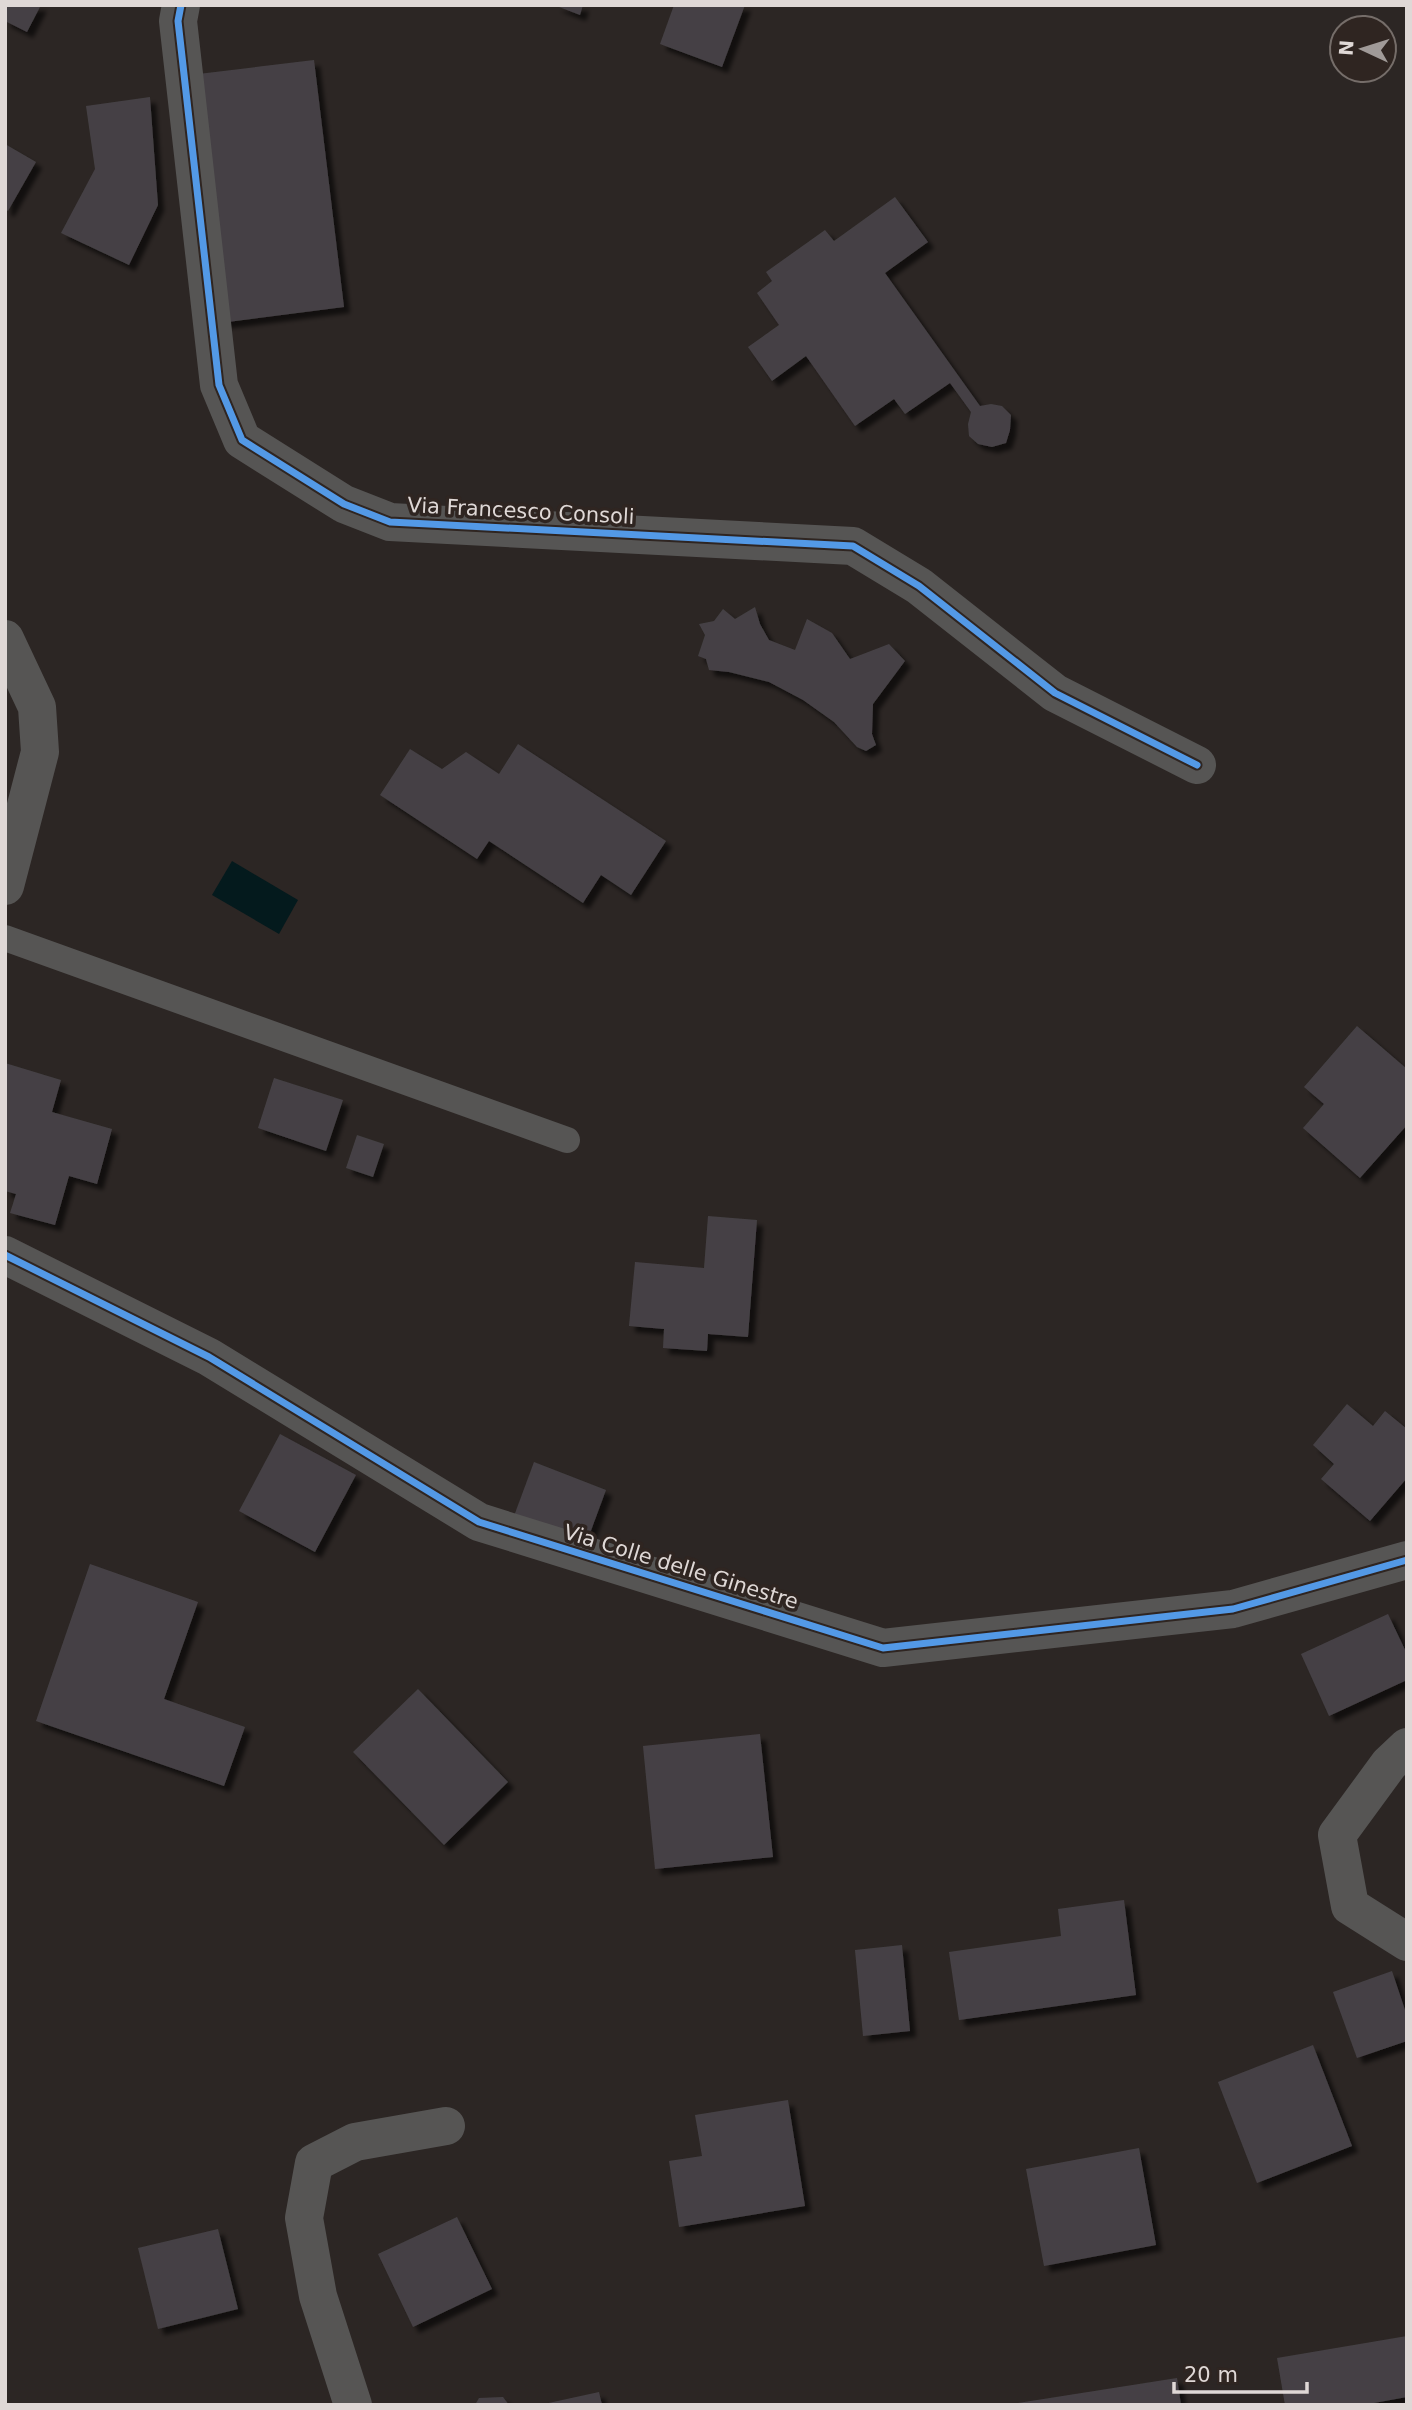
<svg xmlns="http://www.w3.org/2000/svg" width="1412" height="2410" font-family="'DejaVu Sans',sans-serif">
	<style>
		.water { fill: #041a1d }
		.building { fill: #454145; filter: url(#shadow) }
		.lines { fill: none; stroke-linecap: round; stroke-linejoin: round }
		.lane { stroke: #565554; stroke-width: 26 }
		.street { stroke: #565554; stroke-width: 38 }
		.cycleway-casing { stroke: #2f2521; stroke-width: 11 }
		.cycleway { stroke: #5399e6; stroke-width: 7 }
		.labels { text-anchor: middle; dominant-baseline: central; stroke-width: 7; stroke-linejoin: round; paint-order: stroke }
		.street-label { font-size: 21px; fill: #dfd8d6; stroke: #2f2521 }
	</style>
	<defs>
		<filter id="shadow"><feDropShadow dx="6" dy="6" stdDeviation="2" flood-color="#0009"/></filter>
	</defs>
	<rect width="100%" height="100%" fill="#2c2624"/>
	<path class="water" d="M 232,861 L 298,900 L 279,934 L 212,895 Z"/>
	<g class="building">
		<path d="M 5,5 L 41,5 L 27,32 L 5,21 Z"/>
		<path d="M 554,5 L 583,5 L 580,15 Z"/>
		<path d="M 674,5 L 745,5 L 722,67 L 660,44 Z"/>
		<path d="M 314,60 L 344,307 L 220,323 L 190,75 Z"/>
		<path d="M 150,97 L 158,205 L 129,265 L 61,233 L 95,169 L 86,106 Z"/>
		<path d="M 5,144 L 36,162 L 8,211 L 5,209 Z"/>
		<path d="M 895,197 L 928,242 L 885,273 L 980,406 L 991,404 L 1002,406 L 1011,415 L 1010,430 L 1006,443 L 992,447 L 978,444 L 969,436 L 968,424 L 971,412 L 950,383 L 905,414 L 894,399 L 855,426 L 806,356 L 772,381 L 748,347 L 779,325 L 757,293 L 772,281 L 766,272 L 825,230 L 834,241 Z"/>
		<path d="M 755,607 L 760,624 L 769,640 L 795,650 L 807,619 L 832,633 L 850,659 L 889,644 L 905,661 L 873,704 L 872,734 L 876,745 L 866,751 L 857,747 L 834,722 L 803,700 L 769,682 L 729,672 L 709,670 L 706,659 L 698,656 L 705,635 L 699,624 L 714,621 L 723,609 L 735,619 Z"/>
		<path d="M 518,744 L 666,841 L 631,895 L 601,875 L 583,903 L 489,841 L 477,859 L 380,795 L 410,749 L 442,769 L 466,752 L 499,774 Z"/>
		<path d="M 1357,1026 L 1407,1069 L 1407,1125 L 1360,1178 L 1303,1128 L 1324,1104 L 1304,1087 Z"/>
		<path d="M 5,1063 L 61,1080 L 52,1112 L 112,1129 L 97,1184 L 69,1176 L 55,1225 L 10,1213 L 16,1194 L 5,1191 Z"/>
		<path d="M 274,1078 L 343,1100 L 326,1151 L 258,1128 Z"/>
		<path d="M 357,1135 L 384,1144 L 373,1177 L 346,1168 Z"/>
		<path d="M 708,1216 L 757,1220 L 748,1337 L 708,1334 L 707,1351 L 663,1348 L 664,1329 L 629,1326 L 635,1262 L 704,1268 Z"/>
		<path d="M 1347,1404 L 1373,1426 L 1385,1411 L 1407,1429 L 1407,1478 L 1370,1521 L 1321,1479 L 1334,1464 L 1313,1445 Z"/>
		<path d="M 280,1434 L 356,1475 L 315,1552 L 239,1511 Z"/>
		<path d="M 534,1462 L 606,1490 L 586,1544 L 514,1516 Z"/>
		<path d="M 90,1564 L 198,1602 L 164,1699 L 245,1727 L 224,1786 L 36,1721 Z"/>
		<path d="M 1388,1614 L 1407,1654 L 1407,1680 L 1329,1716 L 1301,1654 Z"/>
		<path d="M 418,1689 L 508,1782 L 444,1845 L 353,1752 Z"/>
		<path d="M 760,1734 L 773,1857 L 655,1869 L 643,1746 Z"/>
		<path d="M 1124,1900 L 1136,1995 L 959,2020 L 949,1952 L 1061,1936 L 1058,1909 Z"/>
		<path d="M 902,1945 L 910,2031 L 863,2036 L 855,1950 Z"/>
		<path d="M 1392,1971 L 1407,2016 L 1407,2041 L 1357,2058 L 1333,1992 Z"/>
		<path d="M 1313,2045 L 1352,2146 L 1257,2183 L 1218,2082 Z"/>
		<path d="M 788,2100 L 805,2206 L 679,2227 L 669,2161 L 702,2156 L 695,2115 Z"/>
		<path d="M 1139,2148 L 1156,2245 L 1044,2266 L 1026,2169 Z"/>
		<path d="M 457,2217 L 492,2289 L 413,2327 L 378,2254 Z"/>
		<path d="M 218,2229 L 238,2309 L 158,2329 L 138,2248 Z"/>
		<path d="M 1407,2336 L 1407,2397 L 1363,2405 L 1285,2405 L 1277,2358 Z"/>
		<path d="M 1177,2378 L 1181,2405 L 1018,2405 L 1018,2403 Z"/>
		<path d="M 599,2392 L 602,2405 L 544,2405 L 544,2404 Z"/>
		<path d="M 503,2397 L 509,2405 L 475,2405 L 479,2398 Z"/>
	</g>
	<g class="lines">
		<path class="lane" d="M 5,938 L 567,1140"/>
		<g class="street">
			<path d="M 181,5 L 178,21 L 219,385 L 242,440 L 344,504 L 390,522 L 853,546 L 919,586 L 1055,693 L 1197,765"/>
			<path d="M 5,639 L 37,707 L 40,752 L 5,886"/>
			<path d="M 5,1255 L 209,1357 L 479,1522 L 883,1648 L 1233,1609 L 1407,1560"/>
			<path d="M 1407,1747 L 1389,1764 L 1337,1835 L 1350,1906 L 1407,1942"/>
			<path d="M 353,2405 L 318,2296 L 304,2218 L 314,2163 L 355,2142 L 446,2126"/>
		</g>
		<g class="cycleway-casing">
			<g id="cycleway">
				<path d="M 181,5 L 178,21 L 219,385 L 242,440 L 344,504 L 390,522 L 853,546 L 919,586 L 1055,693 L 1197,765"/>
				<path d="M 5,1255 L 209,1357 L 479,1522 L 883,1648 L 1233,1609 L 1407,1560"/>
			</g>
		</g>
		<use href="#cycleway" class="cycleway"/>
	</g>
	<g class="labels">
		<g class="street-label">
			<text transform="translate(521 511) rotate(3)">Via Francesco Consoli</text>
			<text transform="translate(681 1567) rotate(17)">Via Colle delle Ginestre</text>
		</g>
	</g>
	<rect width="1412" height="2410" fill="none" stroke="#dfd8d6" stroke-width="14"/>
	<g transform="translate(1363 49) rotate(274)"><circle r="33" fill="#2f2521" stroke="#756d69" stroke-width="2"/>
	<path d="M0-5L12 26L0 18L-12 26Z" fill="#a09a98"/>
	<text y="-10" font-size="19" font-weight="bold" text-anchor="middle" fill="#dfd8d6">N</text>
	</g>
	<path d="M1174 2382v10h133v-10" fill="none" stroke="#dfd8d6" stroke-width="3.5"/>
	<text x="1184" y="2382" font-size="21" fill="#dfd8d6" stroke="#2f2521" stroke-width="5" paint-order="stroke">20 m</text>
</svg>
